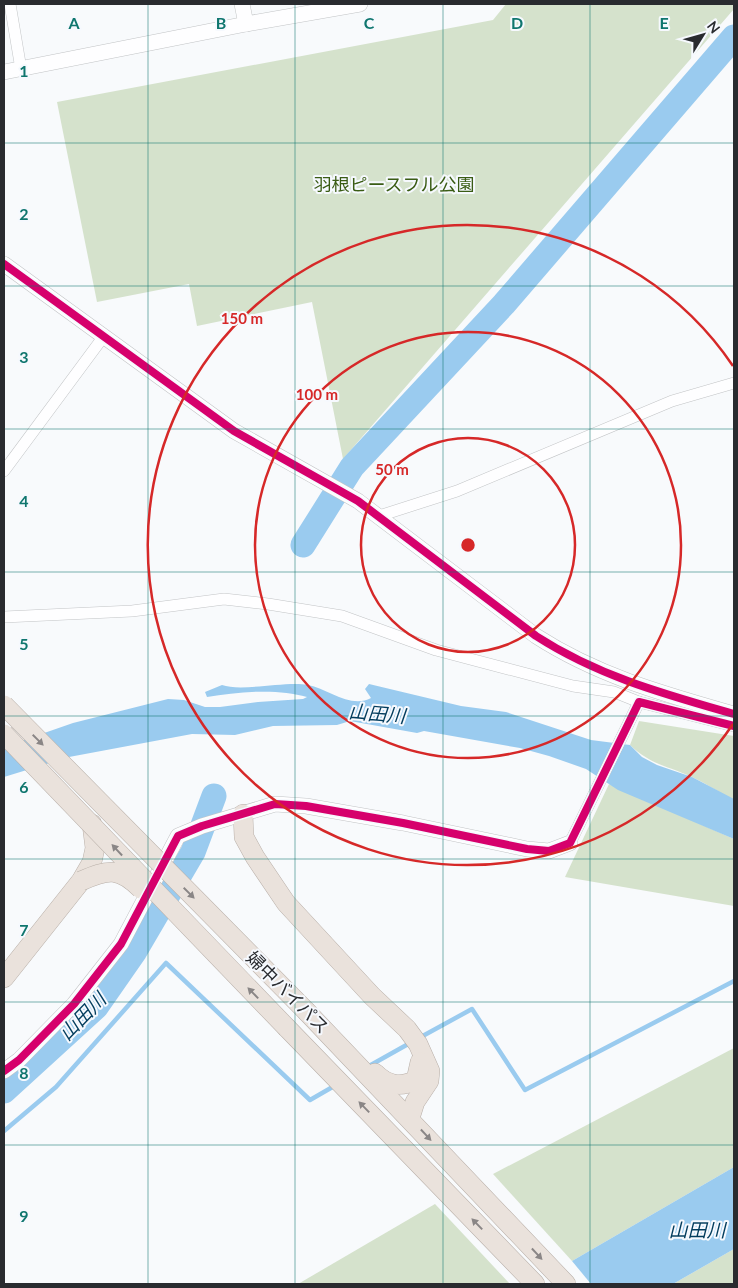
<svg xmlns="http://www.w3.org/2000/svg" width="738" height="1288" font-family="Lato,'Noto Sans JP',sans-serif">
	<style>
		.green { fill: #d5e2cc }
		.water { fill: #9acbef }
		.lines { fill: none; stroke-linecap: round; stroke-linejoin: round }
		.stream { stroke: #9acbef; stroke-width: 4.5 }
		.river { stroke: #9acbef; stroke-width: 25 }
		.minor-casing { stroke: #c2c4c6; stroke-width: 12 }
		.tertiary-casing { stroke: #c2c4c6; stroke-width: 16 }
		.trunk-casing { stroke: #b8afa8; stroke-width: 20 }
		.minor { stroke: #fefeff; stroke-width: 11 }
		.tertiary { stroke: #fefeff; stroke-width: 15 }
		.trunk { stroke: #eae2dc; stroke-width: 19 }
		.trunk-bridge-casing { stroke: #b8afa8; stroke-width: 20; stroke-linecap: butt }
		.trunk-bridge { stroke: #eae2dc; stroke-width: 19 }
		.cycleway-casing { stroke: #f6f9fe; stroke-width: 11 }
		.cycleway { stroke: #d6006c; stroke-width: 8 }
		.oneway { fill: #8a8686 }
		.grid { fill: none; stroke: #0f766e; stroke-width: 1; stroke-opacity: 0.55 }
		.ring { fill: none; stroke: #d62828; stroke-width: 2.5 }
		.labels { text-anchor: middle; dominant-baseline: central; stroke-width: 4; stroke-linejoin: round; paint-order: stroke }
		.park-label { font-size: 18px; fill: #3a5c14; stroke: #f6f9fe }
		.street-label { font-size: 18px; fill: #292b2f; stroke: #f6f9fe }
		.water-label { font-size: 19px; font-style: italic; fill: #023c5d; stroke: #f6f9fe }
		.grid-label { font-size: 16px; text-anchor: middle; font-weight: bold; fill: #0f766e; stroke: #f6f9fe; stroke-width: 4; stroke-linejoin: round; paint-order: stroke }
		.centre { fill: #d62828; stroke: #f6f9fe; stroke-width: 2.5 }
		.ring-label { font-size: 15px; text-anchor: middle; font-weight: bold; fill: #d62828; stroke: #f6f9fe; stroke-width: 4; stroke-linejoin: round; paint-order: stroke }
	</style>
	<rect width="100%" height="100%" fill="#f8fafc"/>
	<g class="green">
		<path d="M 506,4 L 734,4 L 734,9 L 343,459 L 312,302 L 197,326 L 189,284 L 97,302 L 57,102 L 493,20 Z"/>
		<path d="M 639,721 L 734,736 L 734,800 C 720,793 707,784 692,777 C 668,766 651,765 630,745 Z"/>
		<path d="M 609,784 L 734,839 L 734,906 L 565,877 Z"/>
		<path d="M 734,1048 L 734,1167 L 572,1261 L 493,1174 Z"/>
		<path d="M 435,1204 L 510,1284 L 298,1284 Z"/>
		<path d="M 734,1249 L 734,1284 L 673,1284 Z"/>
	</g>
	<g class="water">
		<path d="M 369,684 L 461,706 L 506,712 L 591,740 L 630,745 L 642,757 L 657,765 L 692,777 L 734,799 L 734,839 L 618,790 L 586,769 L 549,756 L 520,748 L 424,731 L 417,733 L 350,721 L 337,725 L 273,726 L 235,735 L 192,734 L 69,757 L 4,777 L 4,747 L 73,723 L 168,699 L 184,700 L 205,707 L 220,707 L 258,702 L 303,699 L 307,697 C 277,688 238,692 207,697 L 205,692 L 222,685 C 241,692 285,681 308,685 C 328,689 351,709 371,698 L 365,689 Z"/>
		<path d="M 734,1167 L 734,1249 L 673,1284 L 591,1284 L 572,1261 Z"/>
	</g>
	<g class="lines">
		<g class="stream">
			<path d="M 419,1038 L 472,1009 L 525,1090 L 734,981"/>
			<path d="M 369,1066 L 410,1043"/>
			<path d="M 4,1131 L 56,1087 L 166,963 L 310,1100 L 336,1085"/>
		</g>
		<g class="river">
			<path d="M 303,545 L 352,467 L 504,304 L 734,37"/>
			<path d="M 4,1091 L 96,1007 L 135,951 L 193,852 L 214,796"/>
		</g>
		<g class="minor-casing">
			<g id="minor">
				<path d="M 10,4 L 21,69"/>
				<path d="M 4,471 L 104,336"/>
				<path d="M 379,516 L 457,491 L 672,401 L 734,383"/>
				<path d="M 4,617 L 132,611 L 224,599 L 268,604 L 342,616 L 436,650 L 573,686 L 614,692 L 639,702"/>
				<path d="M 570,843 L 639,702 L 734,726"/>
			</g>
		</g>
		<g class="tertiary-casing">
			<g id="tertiary">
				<path d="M 242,4 L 246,24"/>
				<path d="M 4,72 L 246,24 L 360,4"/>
				<path d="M 4,264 L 234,431 L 358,501 L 536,636 C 598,676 664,694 734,714"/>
				<path d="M 4,1071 L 19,1060 L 74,1004 L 121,944 L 178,836 L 202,826 L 275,804 L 306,806 L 403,823 L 527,849 L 549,851 L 570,843"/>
			</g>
		</g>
		<g class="trunk-casing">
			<g id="trunk">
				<path d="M 243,814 L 244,837 L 255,857 L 286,903 L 372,996 L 407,1029 L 418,1044 L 430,1071 L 429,1081 L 415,1102 L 410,1118"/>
				<path d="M 4,978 L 81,881 L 92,862 L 95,848 L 92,824"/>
				<path d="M 307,1012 L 566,1284"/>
				<path d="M 287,1028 L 535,1284"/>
				<path d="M 375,1073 C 387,1085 400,1088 416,1080 L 420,1062"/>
			</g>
		</g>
		<use href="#minor" class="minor"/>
		<use href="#tertiary" class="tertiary"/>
		<use href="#trunk" class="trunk"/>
		<g class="trunk-bridge-casing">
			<g id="trunk-bridge">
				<path d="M 4,705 L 307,1012"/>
				<path d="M 4,734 L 287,1028"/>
				<path d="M 81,881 C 108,869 119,867 141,889"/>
			</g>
		</g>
		<use href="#trunk-bridge" class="trunk-bridge"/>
		<g class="cycleway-casing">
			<g id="cycleway">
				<path d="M 4,264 L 234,431 L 358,501 L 536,636 C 598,676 664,694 734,714"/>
				<path d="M 4,1071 L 19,1060 L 74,1004 L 121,944 L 178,836 L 202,826 L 275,804 L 306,806 L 403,823 L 527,849 L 549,851 L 570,843 L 639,702 L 734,726"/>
			</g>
		</g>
		<use href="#cycleway" class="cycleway"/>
	</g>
	<defs><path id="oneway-solid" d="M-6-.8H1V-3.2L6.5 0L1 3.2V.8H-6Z" transform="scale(1.25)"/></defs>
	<g class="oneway">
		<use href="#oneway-solid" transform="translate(38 740) rotate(45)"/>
		<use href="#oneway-solid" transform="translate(117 850) rotate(-133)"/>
		<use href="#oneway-solid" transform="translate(189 893) rotate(45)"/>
		<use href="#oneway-solid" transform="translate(253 993) rotate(-134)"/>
		<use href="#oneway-solid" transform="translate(364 1107) rotate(-134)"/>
		<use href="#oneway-solid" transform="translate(426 1135) rotate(47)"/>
		<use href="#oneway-solid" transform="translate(477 1224) rotate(-134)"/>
		<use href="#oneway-solid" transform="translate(537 1254) rotate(47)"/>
	</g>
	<path class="grid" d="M 148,4 L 148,1284M 295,4 L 295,1284M 443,4 L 443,1284M 590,4 L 590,1284M 4,143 L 734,143M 4,286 L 734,286M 4,429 L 734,429M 4,572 L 734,572M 4,716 L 734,716M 4,859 L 734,859M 4,1002 L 734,1002M 4,1145 L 734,1145"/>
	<g class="ring">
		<circle cx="468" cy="545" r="107"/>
		<circle cx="468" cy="545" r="213"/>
		<path d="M733 724A320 320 0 1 1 733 366"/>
	</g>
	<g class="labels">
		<g class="park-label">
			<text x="394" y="184">羽根ピースフル公園</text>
		</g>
		<g class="street-label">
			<text transform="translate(288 992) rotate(45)">婦中バイパス</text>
		</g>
		<g class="water-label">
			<text transform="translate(377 713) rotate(5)">山田川</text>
			<text transform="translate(82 1016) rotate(-46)">山田川</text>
			<text x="697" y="1229">山田川</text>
		</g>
	</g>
	<g class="grid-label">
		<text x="74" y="29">A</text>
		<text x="221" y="29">B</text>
		<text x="369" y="29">C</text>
		<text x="517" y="29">D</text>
		<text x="664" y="29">E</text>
		<text x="24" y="77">1</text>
		<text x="24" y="220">2</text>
		<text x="24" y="363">3</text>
		<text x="24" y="507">4</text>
		<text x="24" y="650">5</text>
		<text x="24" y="793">6</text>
		<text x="24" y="936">7</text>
		<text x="24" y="1079">8</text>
		<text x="24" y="1222">9</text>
	</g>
	<circle cx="468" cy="545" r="8" class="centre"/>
	<g class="ring-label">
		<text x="242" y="324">150 m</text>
		<text x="317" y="400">100 m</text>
		<text x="392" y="475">50 m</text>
	</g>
	<rect width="738" height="1288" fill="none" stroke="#292b2f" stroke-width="10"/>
	<g transform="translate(703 35) rotate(53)" stroke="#f6f9fe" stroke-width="4" paint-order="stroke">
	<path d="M0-4L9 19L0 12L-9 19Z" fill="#292b2f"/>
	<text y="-8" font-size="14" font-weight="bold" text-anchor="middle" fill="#292b2f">N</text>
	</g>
</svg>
